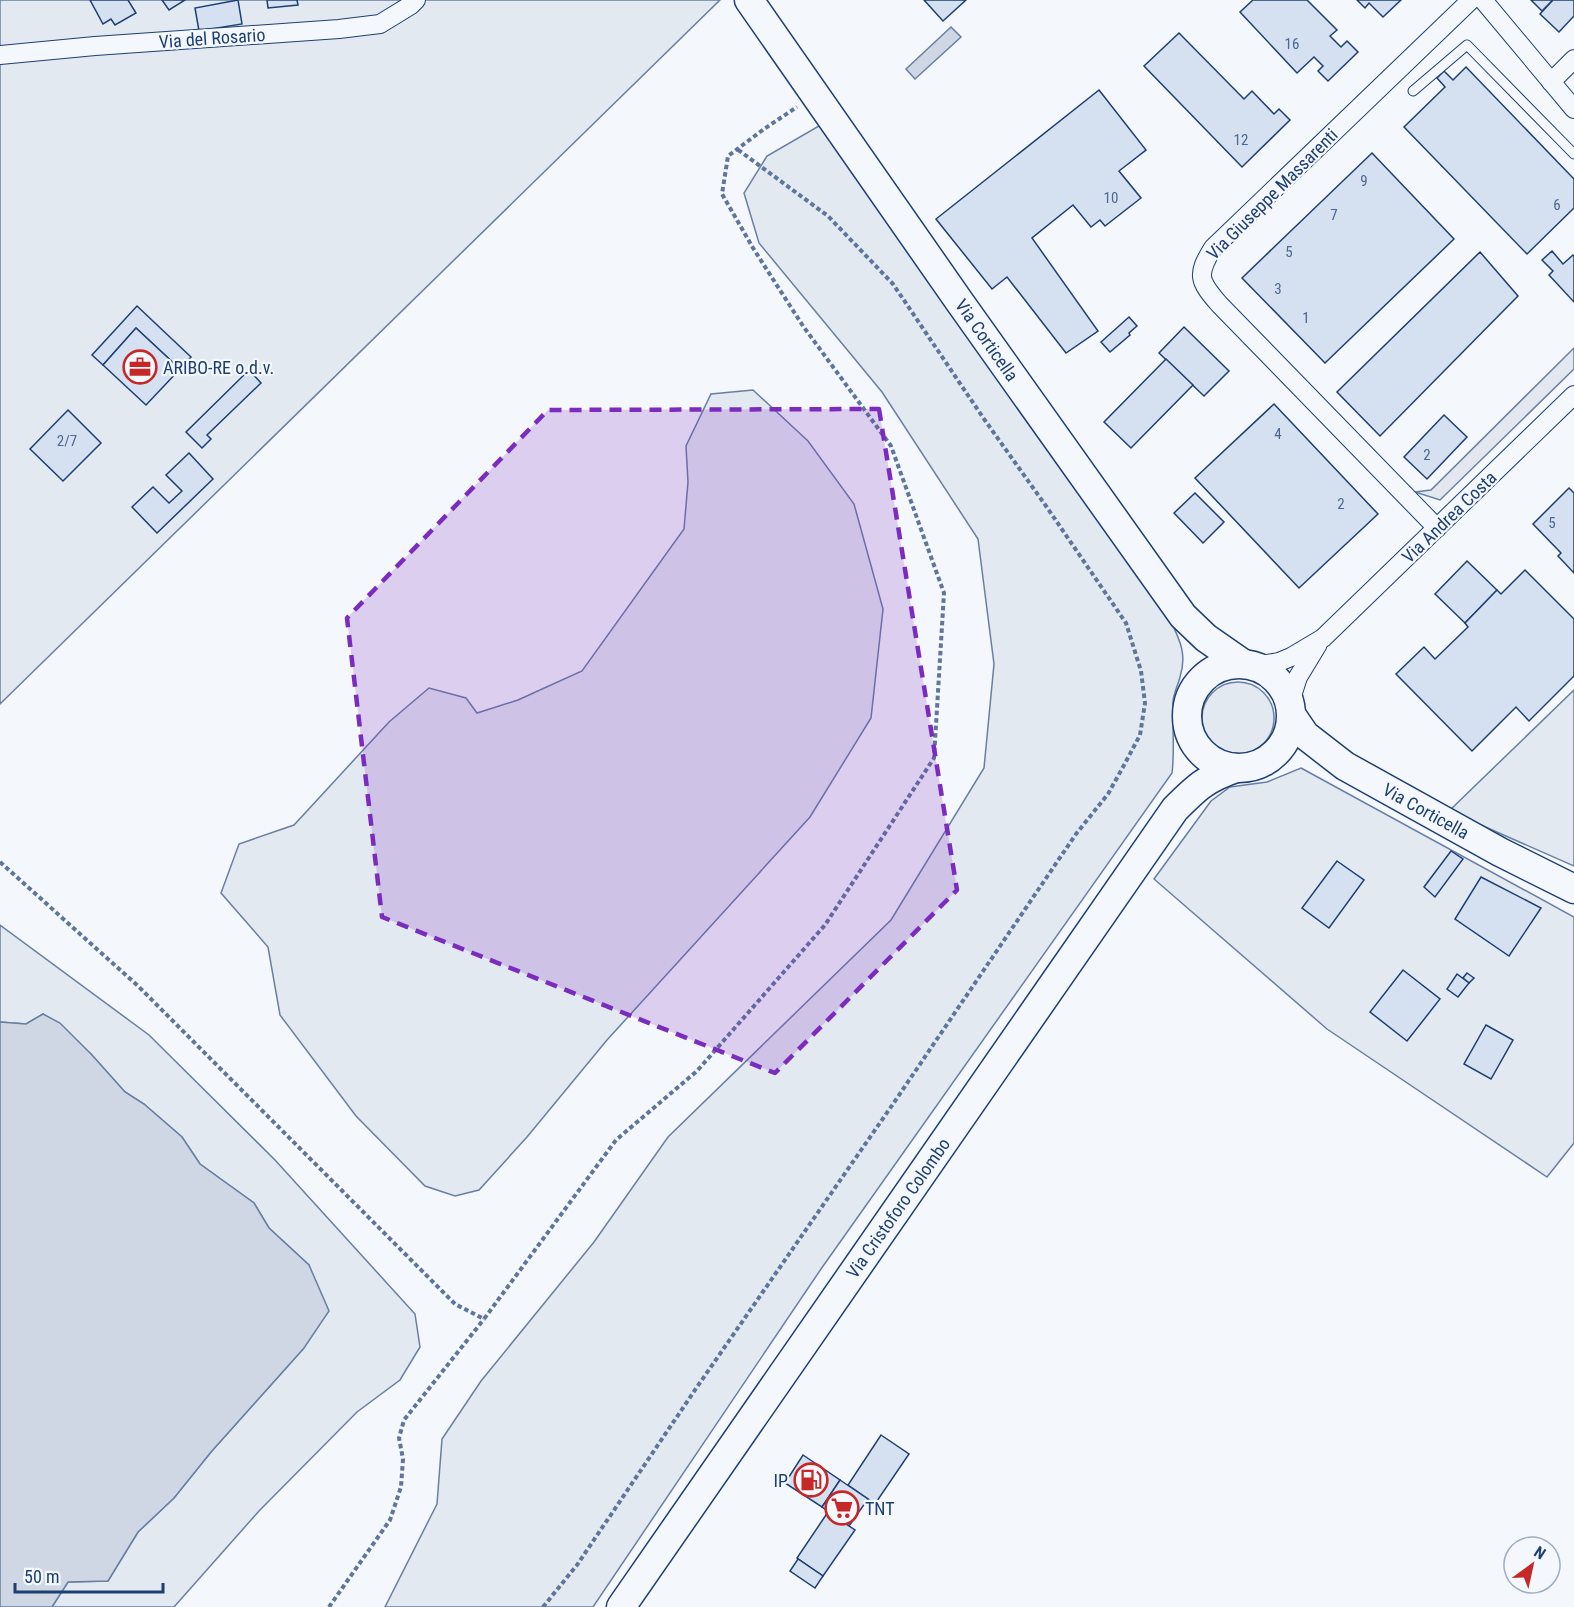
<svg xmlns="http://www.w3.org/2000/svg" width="1574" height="1607" font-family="'Roboto Condensed',sans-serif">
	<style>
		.green { fill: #e3e9f0; stroke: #687fa3; stroke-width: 1.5 }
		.parking { fill: #e3e8f0; stroke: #687fa3; stroke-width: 1.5 }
		.water { fill: #cfd7e4; stroke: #687fa3; stroke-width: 1.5 }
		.building { fill: #d5e0f0; stroke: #1d3f73; stroke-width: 1.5 }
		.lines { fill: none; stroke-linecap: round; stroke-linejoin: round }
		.service-casing { stroke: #1d3f73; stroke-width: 11 }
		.minor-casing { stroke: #1d3f73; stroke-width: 20 }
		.primary-casing { stroke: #1d3f73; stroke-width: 31 }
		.path { stroke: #5e769c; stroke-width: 4; stroke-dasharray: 4.5 3; stroke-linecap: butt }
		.service { stroke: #f4f7fb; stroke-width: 9 }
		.minor { stroke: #f4f7fb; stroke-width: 18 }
		.primary { stroke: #f4f7fb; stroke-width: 28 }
		.marked { fill: #7b2cbf; fill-opacity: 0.2; stroke: #7b2cbf; stroke-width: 4.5; stroke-dasharray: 12 8; stroke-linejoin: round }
		.labels { text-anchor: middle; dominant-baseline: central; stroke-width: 4.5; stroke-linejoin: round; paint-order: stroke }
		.number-label { font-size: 15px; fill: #4b6792 }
		.street-label { font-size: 18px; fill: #1d3f73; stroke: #f4f7fb }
		.poi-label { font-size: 18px; fill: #1d3f73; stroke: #f4f7fb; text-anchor: start }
	</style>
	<rect width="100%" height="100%" fill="#f4f7fb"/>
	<g class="green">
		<path d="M 0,0 L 720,0 L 0,704 Z"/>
		<path d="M 824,123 L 1168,615 C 1178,637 1188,652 1180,677 C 1178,686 1173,693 1173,703 C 1172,727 1175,750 1172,773 L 821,1269 L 593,1607 L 385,1607 L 437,1504 L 442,1439 L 481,1381 L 594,1242 L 668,1137 L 891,920 L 984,768 L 994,664 L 978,539 L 882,392 L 759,243 L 744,193 L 767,156 Z"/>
		<path d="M 753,390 L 808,441 L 854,504 L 883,609 L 871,718 L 810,817 L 607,1040 L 527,1137 L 479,1190 L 455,1196 L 425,1186 L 356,1116 L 280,1015 L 268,947 L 221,893 L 239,844 L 294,825 L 389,722 L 429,688 L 466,698 L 477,713 L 518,700 L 582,671 L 684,529 L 688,482 L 686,446 L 711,394 Z"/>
		<circle cx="1238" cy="718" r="36"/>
		<path d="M 1574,690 L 1574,866 L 1449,811 Z"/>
		<path d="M 1301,768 L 1574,917 L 1574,1143 L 1547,1177 L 1327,1029 L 1154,879 L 1211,801 L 1230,787 L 1267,782 Z"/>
		<path d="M 0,925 L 149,1035 L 275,1160 L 415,1314 L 420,1347 L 400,1380 L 357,1412 L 259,1511 L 174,1607 L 52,1607 L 68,1582 L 108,1581 L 138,1532 L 174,1498 L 211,1452 L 304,1348 L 309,1265 L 269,1228 L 254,1203 L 200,1164 L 182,1137 L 144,1104 L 125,1092 L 91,1054 L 43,1014 L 26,1024 L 0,1022 Z"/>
	</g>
	<path class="parking" d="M 1574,348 L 1574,369 L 1440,500 L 1415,492 L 1431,490 Z"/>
	<g class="water">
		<path d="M 951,27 L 961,37 L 915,79 L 906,69 Z"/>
		<path d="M 43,1014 L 60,1023 L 91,1054 L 125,1092 L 144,1104 L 182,1137 L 200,1164 L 254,1203 L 269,1228 L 309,1265 L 329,1311 L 304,1348 L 211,1452 L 174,1498 L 138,1532 L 108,1581 L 68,1582 L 52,1607 L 0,1607 L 0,1022 L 26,1024 Z"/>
	</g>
	<g class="building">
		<path d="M 90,0 L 128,0 L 136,13 L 115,25 L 111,19 L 103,24 Z"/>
		<path d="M 162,0 L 185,0 L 169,10 Z"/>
		<path d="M 238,0 L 242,24 L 199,31 L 195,8 Z"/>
		<path d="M 267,0 L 297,0 L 298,5 L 268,8 Z"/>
		<path d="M 924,0 L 966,0 L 943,21 Z"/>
		<path d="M 1253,0 L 1307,0 L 1337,30 L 1330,36 L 1341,47 L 1347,41 L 1358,52 L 1328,81 L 1318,71 L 1323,66 L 1314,57 L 1297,73 L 1240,12 Z"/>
		<path d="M 1357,0 L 1401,0 L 1383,17 L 1369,3 L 1365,8 Z"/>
		<path d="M 1531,0 L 1553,0 L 1542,11 Z"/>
		<path d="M 1553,0 L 1574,0 L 1574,16 L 1559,32 L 1540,14 Z"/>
		<path d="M 1179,33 L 1244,99 L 1252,91 L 1274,114 L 1279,109 L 1290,120 L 1242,167 L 1144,66 Z"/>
		<path d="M 1466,67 L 1574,179 L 1574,208 L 1527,254 L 1404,127 L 1445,87 L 1437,78 L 1444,71 L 1453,80 Z"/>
		<path d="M 1099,90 L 1146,150 L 1119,171 L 1141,198 L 1105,226 L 1100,220 L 1091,227 L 1073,205 L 1032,238 L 1098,331 L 1066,353 L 1007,277 L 992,289 L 936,219 Z"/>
		<path d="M 1372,153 L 1454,239 L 1325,363 L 1242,278 Z"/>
		<path d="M 1552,251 L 1563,264 L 1573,255 L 1574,256 L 1574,302 L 1549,275 L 1553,271 L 1542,260 Z"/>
		<path d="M 1480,252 L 1518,296 L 1380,436 L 1337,392 Z"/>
		<path d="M 137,306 L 191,357 L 180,369 L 136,328 L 103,365 L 92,355 Z"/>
		<path d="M 1129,317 L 1137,326 L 1129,333 L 1130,335 L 1110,352 L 1101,342 Z"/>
		<path d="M 1184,327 L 1229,371 L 1204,396 L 1159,353 Z"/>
		<path d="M 136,328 L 180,369 L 146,405 L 103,365 Z"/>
		<path d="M 1166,359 L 1193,385 L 1131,448 L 1104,422 Z"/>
		<path d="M 249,370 L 261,383 L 207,435 L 211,439 L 202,448 L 186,432 Z"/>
		<path d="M 1274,404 L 1378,514 L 1299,588 L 1195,478 Z"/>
		<path d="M 68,410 L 101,443 L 63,481 L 30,449 Z"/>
		<path d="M 1444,415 L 1467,437 L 1427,479 L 1404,457 Z"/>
		<path d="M 189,453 L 213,479 L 157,533 L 132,507 L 153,487 L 169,503 L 182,491 L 166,475 Z"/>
		<path d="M 1569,488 L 1574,493 L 1574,573 L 1558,556 L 1561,553 L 1533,524 Z"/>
		<path d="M 1195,493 L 1224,522 L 1203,543 L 1174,513 Z"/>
		<path d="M 1467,561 L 1497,590 L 1465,623 L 1435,594 Z"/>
		<path d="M 1525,570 L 1574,619 L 1574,676 L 1529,721 L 1516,707 L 1472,751 L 1396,674 L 1424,647 L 1435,659 L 1468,627 L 1465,623 L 1497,590 L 1501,594 Z"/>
		<path d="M 1451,851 L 1463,859 L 1435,897 L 1424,887 Z"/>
		<path d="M 1337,861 L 1364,880 L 1329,928 L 1302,908 Z"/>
		<path d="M 1481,877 L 1541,908 L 1509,956 L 1455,919 Z"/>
		<path d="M 1403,970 L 1440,999 L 1407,1041 L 1370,1012 Z"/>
		<path d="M 1467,973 L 1474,978 L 1469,983 L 1463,978 Z"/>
		<path d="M 1457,974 L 1469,983 L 1458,997 L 1447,989 Z"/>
		<path d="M 1486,1025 L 1513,1040 L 1491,1079 L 1464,1064 Z"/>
		<path d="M 881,1435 L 909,1454 L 875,1504 L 848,1485 Z"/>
		<path d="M 803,1455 L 840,1480 L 822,1507 L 785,1483 Z"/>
		<path d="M 840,1480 L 868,1499 L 849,1526 L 822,1507 Z"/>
		<path d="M 828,1512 L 855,1530 L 823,1576 L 797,1558 Z"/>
		<path d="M 798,1559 L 823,1576 L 815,1588 L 790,1571 Z"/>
	</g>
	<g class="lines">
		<g class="service-casing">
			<path id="service" d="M 1413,91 L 1467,45 L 1574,154"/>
		</g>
		<g class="minor-casing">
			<g id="minor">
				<path d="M 1483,0 L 1574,109"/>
				<path d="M 0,55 L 95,46 L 339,29 L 380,24 L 411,5 L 416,0"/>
				<path d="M 1551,82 L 1574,59"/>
				<path d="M 1437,528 L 1219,304 C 1199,281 1196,275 1213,248 L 1471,0"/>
				<path d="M 1255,666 L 1279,662 L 1291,657 L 1323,638 L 1574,395"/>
				<path d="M 1290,702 L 1298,677 L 1318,644"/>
			</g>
		</g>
		<g class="primary-casing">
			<g id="primary">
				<path d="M 749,0 L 959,301 L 1183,616 L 1206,638 L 1242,663"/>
				<circle cx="1239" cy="716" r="52"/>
				<path d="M 1292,716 L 1305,735 L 1345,766 L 1500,852 L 1574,889"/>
				<path d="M 621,1607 L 1175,809 C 1196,788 1206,778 1236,768"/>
			</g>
		</g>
		<g class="path">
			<path d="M 0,862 L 138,986 L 455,1304 L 484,1319 L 616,1140 L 697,1071 L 825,925 L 934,758 L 944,593 L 891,446 L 803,326 L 753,248 L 722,194 L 728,156 L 764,129 L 797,107"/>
			<path d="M 329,1607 L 390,1520 L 401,1487 L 403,1459 L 399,1438 L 404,1420 L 484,1319"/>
			<path d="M 543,1607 L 577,1565 L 697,1387 L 893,1104 L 1076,834 L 1108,794 L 1123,767 L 1140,735 L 1145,703 L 1141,671 L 1126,623 L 1046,506 L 984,419 L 893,284 L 828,216 L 737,149"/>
		</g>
		<use href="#service" class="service"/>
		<use href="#minor" class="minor"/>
		<use href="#primary" class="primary"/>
	</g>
	<path class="marked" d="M 879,409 L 957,890 L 775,1073 L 382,917 L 347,618 L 548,410 Z"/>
	<defs>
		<g id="office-ring" transform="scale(1.725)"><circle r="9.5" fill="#f4f7fb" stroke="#c62828" stroke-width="1.5"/><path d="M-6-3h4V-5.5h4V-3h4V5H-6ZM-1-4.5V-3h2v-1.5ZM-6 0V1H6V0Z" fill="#c62828"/></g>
		<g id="fuel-ring" transform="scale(1.725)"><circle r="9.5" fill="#f4f7fb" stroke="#c62828" stroke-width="1.5"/><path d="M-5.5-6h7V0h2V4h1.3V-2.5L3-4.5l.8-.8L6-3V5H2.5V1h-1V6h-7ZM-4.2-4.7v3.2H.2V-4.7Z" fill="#c62828"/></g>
		<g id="supermarket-ring" transform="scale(1.725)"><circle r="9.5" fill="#f4f7fb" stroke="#c62828" stroke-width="1.5"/><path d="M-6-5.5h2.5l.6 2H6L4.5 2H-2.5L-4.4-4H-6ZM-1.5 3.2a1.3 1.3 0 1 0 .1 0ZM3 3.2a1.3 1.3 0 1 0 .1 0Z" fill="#c62828"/></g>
	</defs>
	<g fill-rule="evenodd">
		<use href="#office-ring" x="140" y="367"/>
		<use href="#fuel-ring" x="811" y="1480"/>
		<use href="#supermarket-ring" x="842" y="1508"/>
	</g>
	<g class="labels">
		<g class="number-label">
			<text x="1292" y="44">16</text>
			<text x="1241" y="140">12</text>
			<text x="1364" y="181">9</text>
			<text x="1111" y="198">10</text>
			<text x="1557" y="205">6</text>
			<text x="1334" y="215">7</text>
			<text x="1289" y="252">5</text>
			<text x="1278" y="289">3</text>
			<text x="1306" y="318">1</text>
			<text x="1278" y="434">4</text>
			<text x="67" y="441">2/7</text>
			<text x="1427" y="455">2</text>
			<text x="1341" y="504">2</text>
			<text x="1552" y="523">5</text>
		</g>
		<g class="street-label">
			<text transform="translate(212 38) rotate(-4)">Via del Rosario</text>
			<text transform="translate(1272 194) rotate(-45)">Via Giuseppe Massarenti</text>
			<text transform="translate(987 340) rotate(55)">Via Corticella</text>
			<text transform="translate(1449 517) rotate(-44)">Via Andrea Costa</text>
			<text transform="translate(1426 811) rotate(29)">Via Corticella</text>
			<text transform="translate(898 1208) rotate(-55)">Via Cristoforo Colombo</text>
		</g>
		<g class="poi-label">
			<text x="163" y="367">ARIBO-RE o.d.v.</text>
			<text x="788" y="1480" text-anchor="end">IP</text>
			<text x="865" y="1508">TNT</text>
		</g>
	</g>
	<g transform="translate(1532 1565) rotate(33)"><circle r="28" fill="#f4f7fb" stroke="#9eadc5" stroke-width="1.5"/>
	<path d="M0-4.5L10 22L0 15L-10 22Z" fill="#c62828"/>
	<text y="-9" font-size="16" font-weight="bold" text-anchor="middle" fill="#1d3f73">N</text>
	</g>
	<path d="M15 1583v9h148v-9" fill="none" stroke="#1d3f73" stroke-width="3"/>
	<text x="24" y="1583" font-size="18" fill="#1d3f73" stroke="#f4f7fb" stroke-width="4.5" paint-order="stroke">50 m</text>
</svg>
